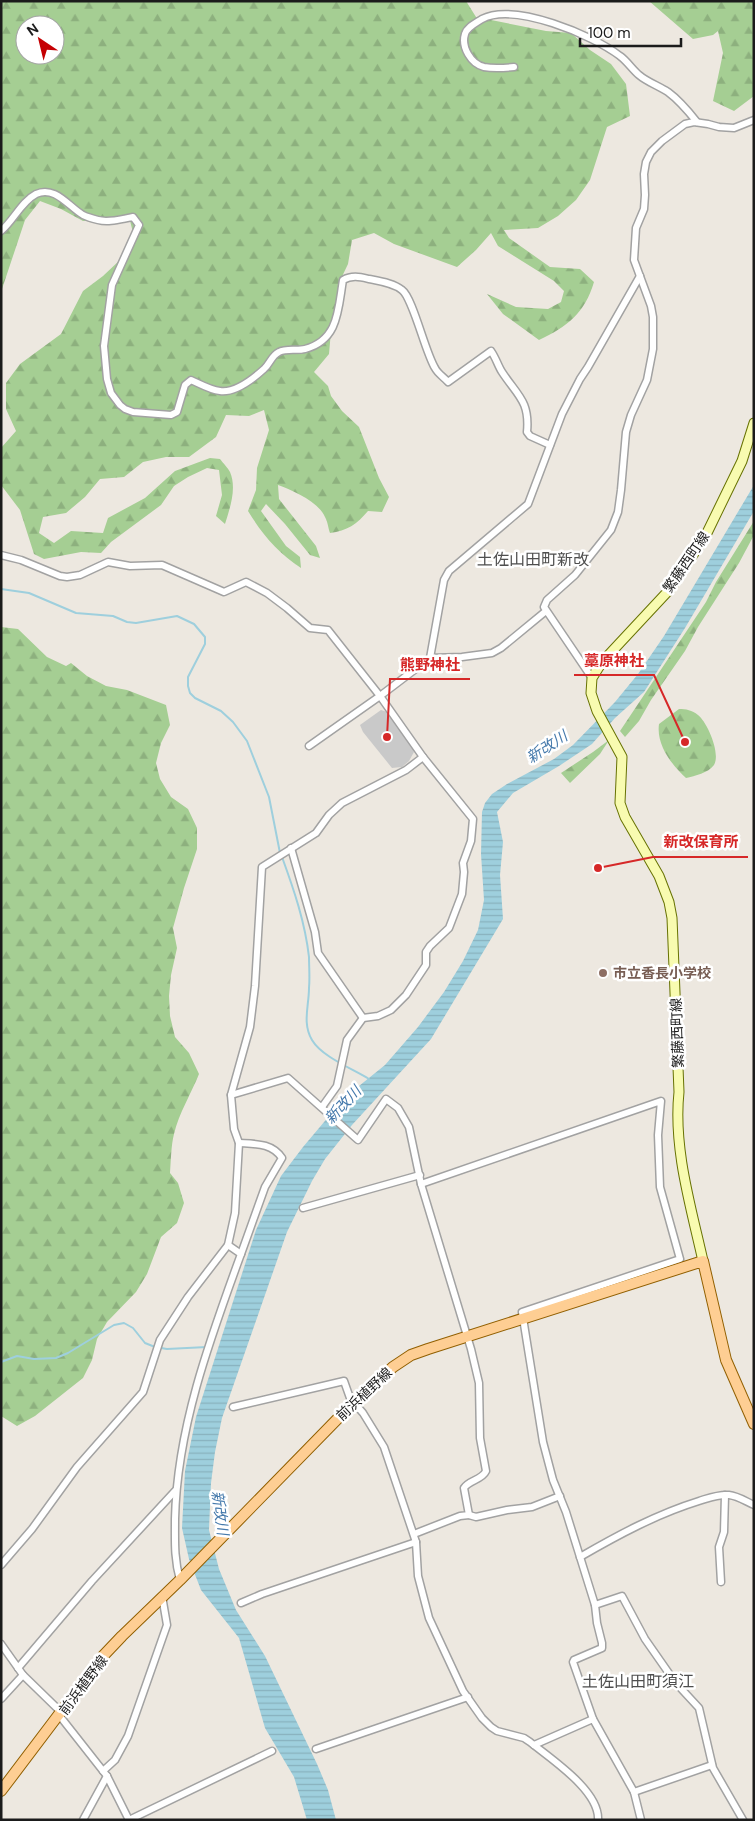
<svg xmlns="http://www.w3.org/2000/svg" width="755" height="1821" font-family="'DM Sans','Noto Sans JP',sans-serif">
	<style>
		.religious { fill: #c9c9c9 }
		.forest { fill: url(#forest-firs); fill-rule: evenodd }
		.water { fill: url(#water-rules) }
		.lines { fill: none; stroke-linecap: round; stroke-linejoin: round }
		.stream { stroke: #9ecfdd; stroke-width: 2 }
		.minor-casing { stroke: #a2a2a2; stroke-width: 9 }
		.secondary-casing { stroke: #677202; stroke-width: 11 }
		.primary-casing { stroke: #915f00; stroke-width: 12 }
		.minor { stroke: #fff; stroke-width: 6 }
		.secondary { stroke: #f8fbb0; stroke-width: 9 }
		.primary { stroke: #fece93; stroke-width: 10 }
		.education-dot { fill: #8d6e63; stroke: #fff; stroke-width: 2 }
		.labels { text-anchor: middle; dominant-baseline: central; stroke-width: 5; stroke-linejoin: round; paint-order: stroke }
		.street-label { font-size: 14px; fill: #1b1b1b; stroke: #fff }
		.education-label { font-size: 14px; font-weight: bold; fill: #785e54; stroke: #fff; text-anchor: start }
		.water-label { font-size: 15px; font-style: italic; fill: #467aac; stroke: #fff }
		.quarter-label { font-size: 16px; fill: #4e4e4e; stroke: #fff }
		.leader { fill: none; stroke: #d62828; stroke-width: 2 }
		.callout-dot { fill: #d62828; stroke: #fff; stroke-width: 2 }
		.callout-label { font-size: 15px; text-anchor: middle; font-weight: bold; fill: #d62828; stroke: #fff; stroke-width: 5; stroke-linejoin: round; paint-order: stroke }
	</style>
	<defs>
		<pattern id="forest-firs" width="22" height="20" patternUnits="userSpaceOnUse" patternTransform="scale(1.25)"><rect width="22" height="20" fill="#a5ce93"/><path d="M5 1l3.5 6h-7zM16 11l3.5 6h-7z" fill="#8db07e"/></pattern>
		<pattern id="water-rules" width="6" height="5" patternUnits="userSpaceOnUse" patternTransform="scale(1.25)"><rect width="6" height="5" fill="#9ecfdd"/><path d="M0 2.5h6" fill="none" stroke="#88b1bd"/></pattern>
	</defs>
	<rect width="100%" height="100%" fill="#ede8e0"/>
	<path class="religious" d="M 381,710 L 387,712 L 394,719 L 410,742 L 414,752 L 409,761 L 402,767 L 392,768 L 363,732 L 360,725 Z"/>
	<g class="forest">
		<path d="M 1,1 L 466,1 L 476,17 L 546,31 L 571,33 L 590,50 L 611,64 L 626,84 L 630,116 L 607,127 L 590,180 L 576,200 L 558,216 L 538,228 L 504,230 L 509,238 L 550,267 L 580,269 L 594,282 C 585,313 567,327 539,340 L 503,314 L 487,294 L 516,307 L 548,309 L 561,302 L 564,291 L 554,281 L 498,246 L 491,233 L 476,250 L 457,267 L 394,244 L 374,233 L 352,240 L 348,264 L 338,285 L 342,309 L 331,331 L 329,354 L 314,372 L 328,386 L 331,396 L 342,411 L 359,427 L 379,478 L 389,497 L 382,512 L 368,511 C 357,524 347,531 330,533 C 328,528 328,522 325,517 C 319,502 292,490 278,485 L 279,499 L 316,546 L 320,558 L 310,555 L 285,524 L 266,504 L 261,511 L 286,546 L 300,557 L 301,568 C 278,553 262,534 248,511 L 256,490 L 257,468 L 269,430 L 264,410 L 249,416 L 226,415 L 216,437 L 189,457 L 166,457 L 143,462 L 124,477 L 100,479 L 85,497 L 66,513 L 43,517 L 39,533 L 54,543 L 71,531 L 103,533 L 108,518 L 145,498 L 175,471 L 210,458 L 220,459 C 223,463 228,468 230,472 C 237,488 230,508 225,524 L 216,516 L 222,495 L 219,470 L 207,468 L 188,477 L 174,486 L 161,505 L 111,542 L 101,553 L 81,552 L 44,559 L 34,554 L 20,510 L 1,485 L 1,448 L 16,431 L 6,409 L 6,383 L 20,364 L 61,334 L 83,291 L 103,276 L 121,259 L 135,240 L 129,217 L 83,221 L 61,209 L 40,201 L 25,220 L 1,292 ZM 25,25 L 55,25 L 55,55 L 25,55 Z"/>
		<path d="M 649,1 L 754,1 L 754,96 L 734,111 L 713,101 L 723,53 L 718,31 L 713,35 L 693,39 Z"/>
		<path d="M 754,521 L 754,535 L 739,563 L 698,627 L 685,651 L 651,700 L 639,721 L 625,737 L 620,731 L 706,602 L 716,582 Z"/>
		<path d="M 1,627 L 18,629 L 47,657 L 66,666 L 71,663 L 87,676 L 106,686 L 127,690 L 166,705 L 170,725 L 161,743 L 156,763 L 160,779 L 171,797 L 188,809 L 197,828 L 197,849 L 184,888 L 173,928 L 177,948 L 171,975 L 169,996 L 170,1016 L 175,1037 L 189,1053 L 199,1074 C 191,1094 179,1113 174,1134 C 171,1146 171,1160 170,1173 L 178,1183 L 184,1203 L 177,1223 L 161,1237 L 147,1274 L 136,1292 L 107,1322 L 97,1339 L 92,1360 L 83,1378 L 35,1416 L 17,1426 L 1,1416 Z"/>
		<path d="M 679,709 C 686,709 692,710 698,715 C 707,722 721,753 714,765 C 708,773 695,776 686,778 C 672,765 656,745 659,724 Z"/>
		<path d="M 609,740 L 600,754 L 570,783 L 561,773 L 593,752 Z"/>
	</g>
	<path class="water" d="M 754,485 L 754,511 L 685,628 L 644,692 L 615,718 L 592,744 L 559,766 L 513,793 L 497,812 L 503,842 L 500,875 L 503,919 L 431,1039 L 352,1125 L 325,1159 L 312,1181 L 287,1232 L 222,1418 L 215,1452 L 211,1483 L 209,1530 L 219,1569 L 236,1610 L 265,1656 L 317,1764 L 328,1790 L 336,1820 L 307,1820 L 294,1777 L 265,1728 L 239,1638 L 201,1590 L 189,1559 L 182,1528 L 185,1471 L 196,1417 L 256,1230 L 281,1176 L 303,1147 L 335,1109 L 359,1086 L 385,1065 L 418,1027 L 444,992 L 463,961 L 478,930 L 484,900 L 481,854 L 482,812 L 485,803 L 492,794 L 507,784 L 554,759 L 573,745 L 615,702 L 638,674 L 664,636 Z"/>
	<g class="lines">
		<g class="stream">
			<path d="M 1,589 L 29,593 L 76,613 L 113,616 L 127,622 L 136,623 L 177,616 L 194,624 L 205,637 L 205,644 L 188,677 L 188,686 L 190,693 L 195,698 L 221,711 L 233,722 L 247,741 L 269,797 L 280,853"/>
			<path d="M 282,857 C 294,890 305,922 309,957 C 309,967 310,978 309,988 C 309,1006 302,1023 312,1040 C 322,1057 353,1069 369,1079"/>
			<path d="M 1,1362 L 17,1356 L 34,1359 L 56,1358 L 68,1353 L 114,1325 L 124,1323 L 133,1328 L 145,1343 L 155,1347 L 167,1349 L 207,1347"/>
		</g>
		<g class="minor-casing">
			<g id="minor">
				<path d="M 514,67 C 505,68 494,69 484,67 C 471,64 461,47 465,34 C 467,27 476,23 482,19 C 514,2 593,35 620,56 C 627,61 632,69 639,75 C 647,82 659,86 668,92 C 679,100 689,112 697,122"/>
				<path d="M 1,231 C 14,220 21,202 36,194 C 55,185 69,207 83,215 C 87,217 94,219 98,220 C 109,223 121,219 133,217 L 139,225 L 112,285 L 104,346 L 107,379 L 111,393 L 120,405 L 125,409 L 133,412 L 171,415 L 177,412 L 185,385 L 191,380 C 200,384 210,390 220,391 C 235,393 253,379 264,369 C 270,364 271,356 279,352 C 286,348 297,351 305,349 C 339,340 338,309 343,280 C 352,275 360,277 369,279 C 379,281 394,283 402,290 C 413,298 425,352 435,368 C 438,374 444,377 448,382 L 491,351 C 496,358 498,366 502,372 C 517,395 530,401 527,432 L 530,436 L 550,445"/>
				<path d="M 1,555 L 21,560 L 60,576 L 67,577 L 80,575 L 108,562 L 130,566 L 162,565 L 224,592 L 246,582 L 267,593 L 287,608 L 310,628 L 328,630 L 380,696 L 423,757 L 473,819 L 471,841 L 463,863 L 464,872 L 462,894 L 449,928 L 430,946 L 426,952 L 426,965 L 406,995 L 391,1010 L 378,1016 L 363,1018 L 347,1040 L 337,1086 L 322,1107"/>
				<path d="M 430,658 L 444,580 L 449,571 L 528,504 L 562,414 L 580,379 L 588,367 L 640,276"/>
				<path d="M 592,678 L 544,607 L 547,600 L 575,575 L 611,530 L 618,512 L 621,490 L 626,432 L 631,415 L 647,380 L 653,349 L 653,317 L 651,306 L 634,260 L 636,228 L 644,209 L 645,195 L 644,174 L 646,162 L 651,152 L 662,141 L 685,124 L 694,122 L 708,124 L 719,127 L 734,128 L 754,120"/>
				<path d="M 309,746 L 380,696 L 430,658 L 462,657 L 492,653 L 501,648 L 546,611"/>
				<path d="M 291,848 L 315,932 L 318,953 L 363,1018"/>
				<path d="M 231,1095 L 288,1078 L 358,1140 L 386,1099 L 398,1108 L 409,1127 L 421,1184 L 471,1349 L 479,1383 L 480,1438 L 486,1471 C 482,1480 469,1480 464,1488 L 469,1515 L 460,1516 L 414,1534"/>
				<path d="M 239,1143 C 256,1144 272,1143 282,1158 L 265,1187 L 241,1254"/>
				<path d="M 421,1184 L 661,1101 L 658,1135 L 660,1187 L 680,1259 L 522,1312 L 523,1318 L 543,1442 L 553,1480 L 566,1512 L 595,1605 L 622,1596 L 645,1639 L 675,1682 L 699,1708 L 713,1768 L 743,1820"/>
				<path d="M 303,1208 L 420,1175"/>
				<path d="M 233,1407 L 344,1381 L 350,1398 L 363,1413 L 384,1447 L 416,1542 L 418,1576 L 429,1618 L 463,1691 L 482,1718 L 491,1727 L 497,1731 L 524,1738 L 530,1742 C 551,1759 600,1791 598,1820"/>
				<path d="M 469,1515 L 476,1517 L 507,1510 L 532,1507 L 560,1496"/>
				<path d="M 580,1557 C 618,1535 657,1514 699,1501 C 709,1498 718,1494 729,1495 C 738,1496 745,1501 754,1505"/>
				<path d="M 1,1565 L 32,1529 L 77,1467 L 143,1392 L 160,1340 L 188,1297 L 228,1245 L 235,1213 L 239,1143 L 234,1129 L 231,1095 L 250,1027 L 255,986 L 262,867 L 316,833 L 329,815 L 342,803 L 406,770 L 423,757"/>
				<path d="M 180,1580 C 174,1559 175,1541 175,1519 C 177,1428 210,1339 241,1254 L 228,1245"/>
				<path d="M 721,1582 L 719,1547 L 724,1532 L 725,1495"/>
				<path d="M 241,1603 L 262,1594 L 416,1542"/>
				<path d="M 1,1644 L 23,1675 L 61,1712"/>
				<path d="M 18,1668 L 92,1581 L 175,1491"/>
				<path d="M 1,1699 L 23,1675"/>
				<path d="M 59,1715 L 107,1776 L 129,1820"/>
				<path d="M 593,1719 L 573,1662 L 574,1660 L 602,1648 L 602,1643 L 597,1623 L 595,1605"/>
				<path d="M 534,1745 L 593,1719 L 634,1792 L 712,1765"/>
				<path d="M 316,1749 L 468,1697"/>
				<path d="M 103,1771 L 115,1760 L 128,1736 L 167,1625 L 162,1596"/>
				<path d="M 634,1792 L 641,1820"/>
				<path d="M 83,1820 L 107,1776"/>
				<path d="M 129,1820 L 272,1751"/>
			</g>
		</g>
		<g class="secondary-casing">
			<path id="secondary" d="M 703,1261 C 691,1207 673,1148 679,1092 L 672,918 L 669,902 L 659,876 L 625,817 L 620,803 L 622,757 L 597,711 L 591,693 L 592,678 L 602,662 L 671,588 L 706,535 L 742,461 L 754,423"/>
		</g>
		<g class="primary-casing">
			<path id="primary" d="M 1,1791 L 103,1656 L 122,1636 L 180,1580 L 353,1403 L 393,1367 L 411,1355 L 428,1349 L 703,1261 L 726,1360 L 754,1424"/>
		</g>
		<use href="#minor" class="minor"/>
		<use href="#secondary" class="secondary"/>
		<use href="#primary" class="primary"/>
	</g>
	<circle class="education-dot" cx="603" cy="973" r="5"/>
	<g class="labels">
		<g class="street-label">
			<text transform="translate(686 562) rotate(-56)">繁藤西町線</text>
			<text transform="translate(677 1033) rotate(-92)">繁藤西町線</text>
			<text transform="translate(364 1394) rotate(-43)">前浜植野線</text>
			<text transform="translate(83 1685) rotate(-53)">前浜植野線</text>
		</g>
		<g class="education-label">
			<text x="613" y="973">市立香長小学校</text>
		</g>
		<g class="water-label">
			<text transform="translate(547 747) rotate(-33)">新改川</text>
			<text transform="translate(343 1105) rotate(-47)">新改川</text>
			<text transform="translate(220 1513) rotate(82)">新改川</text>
		</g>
		<g class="quarter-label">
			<text x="533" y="559">土佐山田町新改</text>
			<text x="638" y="1681">土佐山田町須江</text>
		</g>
	</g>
	<path class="leader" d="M685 742L654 675H574M387 737L390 679H470M598 868L653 857H748"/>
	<g class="callout-dot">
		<circle cx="685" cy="742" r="5"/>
		<circle cx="387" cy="737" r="5"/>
		<circle cx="598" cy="868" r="5"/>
	</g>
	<g class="callout-label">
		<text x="614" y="666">藁原神社</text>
		<text x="430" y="670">熊野神社</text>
		<text x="701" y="847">新改保育所</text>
	</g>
	<rect width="755" height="1821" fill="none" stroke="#1b1b1b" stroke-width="5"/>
	<g transform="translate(40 40) rotate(325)"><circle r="24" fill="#ffffff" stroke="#a4a4a4"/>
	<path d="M0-4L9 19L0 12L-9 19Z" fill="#c50003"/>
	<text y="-8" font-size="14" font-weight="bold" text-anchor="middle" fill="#1b1b1b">N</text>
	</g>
	<path d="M580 38v8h101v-8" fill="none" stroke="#1b1b1b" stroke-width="2.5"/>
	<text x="588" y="38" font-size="15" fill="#1b1b1b" stroke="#ffffff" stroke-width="4" paint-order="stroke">100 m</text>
</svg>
